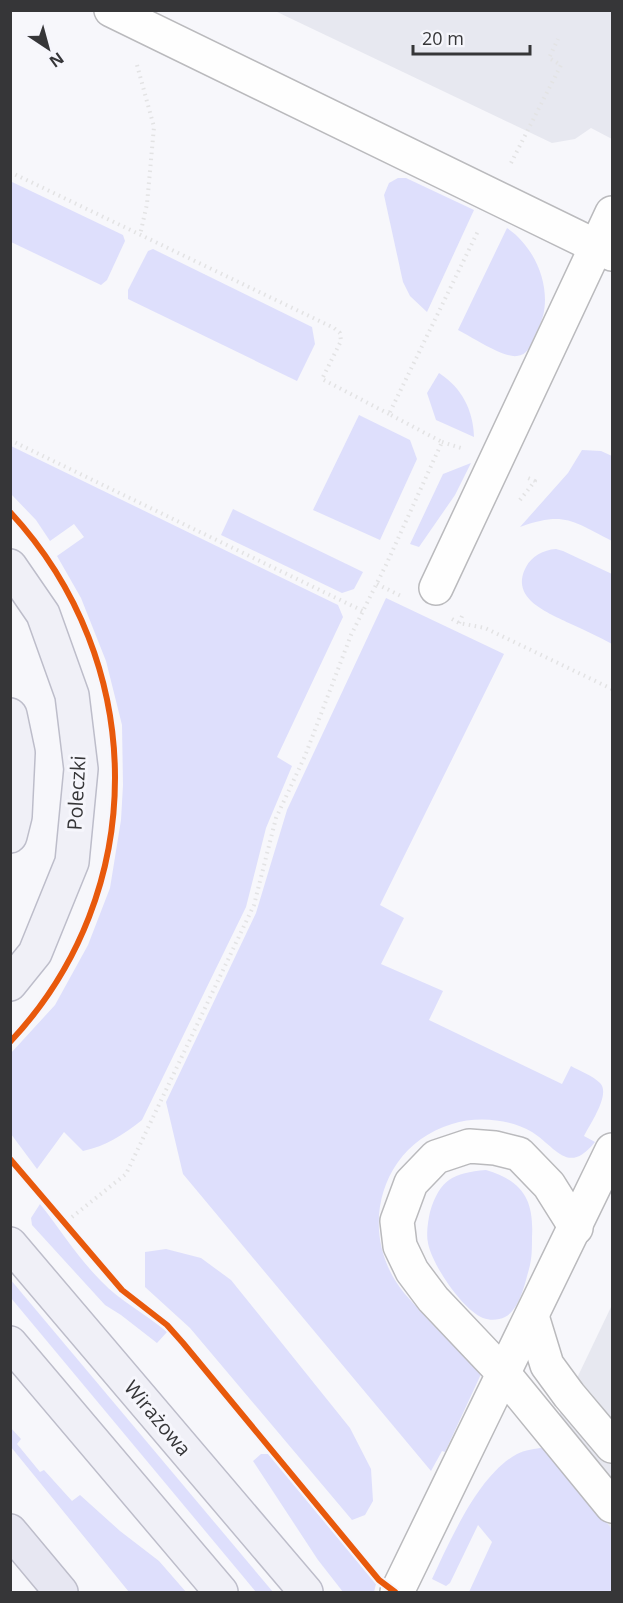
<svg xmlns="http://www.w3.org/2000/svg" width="623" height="1603" font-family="'Open Sans',sans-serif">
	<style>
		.built { fill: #e7e8f0 }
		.green { fill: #dedffc }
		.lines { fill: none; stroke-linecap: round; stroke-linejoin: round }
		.minor-casing { stroke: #bababd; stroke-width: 36 }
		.major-casing { stroke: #bdbdca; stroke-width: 36 }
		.highway-casing { stroke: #bdbdca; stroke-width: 36 }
		.path { stroke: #e3e3e4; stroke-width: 4; stroke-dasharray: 1.5 4.5; stroke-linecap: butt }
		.minor { stroke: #fefefe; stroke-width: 33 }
		.major { stroke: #f0f0f7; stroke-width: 33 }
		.highway { stroke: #e7e7f2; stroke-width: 33 }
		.cycleway-casing { stroke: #f6f6fc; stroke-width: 10 }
		.cycleway { stroke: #e8590c; stroke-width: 6 }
		.labels { text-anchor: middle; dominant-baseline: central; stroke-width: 6; stroke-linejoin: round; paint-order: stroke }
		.street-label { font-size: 20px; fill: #363638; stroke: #f6f6fc }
	</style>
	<rect width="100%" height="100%" fill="#f7f7fb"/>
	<g class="built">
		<path d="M 275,11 L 612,11 L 612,139 L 591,128 L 575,139 L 552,143 Z"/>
		<path d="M 612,1305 L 612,1529 L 544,1447 Z"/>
	</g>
	<g class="green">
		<path d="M 398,178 L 406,178 L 474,210 L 427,312 L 410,296 L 403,282 L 384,195 L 389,183 Z"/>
		<path d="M 10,181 L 123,235 L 125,241 L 107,280 L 101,285 L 11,242 Z"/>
		<path d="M 507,228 C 534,246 551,284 543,316 C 541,323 537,331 534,337 C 531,346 527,355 517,356 C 503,358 472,337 458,330 Z"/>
		<path d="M 153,249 L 312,327 L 315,344 L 297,381 L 128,299 L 128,290 L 148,251 Z"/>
		<path d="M 439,373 C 462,388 473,410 474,437 L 436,420 L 427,393 Z"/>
		<path d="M 359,415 L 410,440 L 417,459 L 380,540 L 313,510 Z"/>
		<path d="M 11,446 L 338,605 L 343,617 L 277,757 L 292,766 L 266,828 L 246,907 L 142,1120 C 123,1135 106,1146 83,1151 L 64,1132 L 37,1169 L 11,1134 L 11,1053 L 55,1005 L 88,945 L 110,888 L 121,820 L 123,785 L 122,725 L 106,661 L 81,598 L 57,556 L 84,537 L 74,524 L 50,541 L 36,520 L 11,494 Z"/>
		<path d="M 582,450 L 601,451 L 612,456 L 612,541 C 572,521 565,511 520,527 L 568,473 Z"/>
		<path d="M 471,463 L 455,495 L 419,547 L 410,544 L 443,474 Z"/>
		<path d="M 233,509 L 363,572 L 354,589 L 342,593 L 221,535 Z"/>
		<path d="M 556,549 L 563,551 L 612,574 L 612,644 C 599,637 585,630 571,624 C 549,613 509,599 526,567 C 532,556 543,550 556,549 Z"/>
		<path d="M 386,598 L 504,654 L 380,905 L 404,918 L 381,964 L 443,991 L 429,1020 L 562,1084 L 571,1066 C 580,1071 593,1076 600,1083 C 611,1094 590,1124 584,1136 L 595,1142 C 568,1176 556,1147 532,1132 C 510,1119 477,1116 452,1124 C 378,1146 356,1236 405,1294 C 429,1322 455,1347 482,1372 L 445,1452 L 442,1451 L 431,1471 L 183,1174 L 166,1102 L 256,913 L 287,810 Z"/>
		<path d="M 486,1170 C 523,1181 534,1200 532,1237 C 532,1248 532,1259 529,1269 C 525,1283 520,1309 505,1317 C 499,1320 491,1321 483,1318 C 463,1310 432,1265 428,1243 C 426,1234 428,1221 430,1212 C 440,1179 453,1173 486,1170 Z"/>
		<path d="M 40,1204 C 60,1229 78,1258 101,1281 C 120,1301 146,1314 167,1332 L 157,1343 L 121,1315 L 105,1305 L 32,1225 L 31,1218 Z"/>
		<path d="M 166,1249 L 201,1258 L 231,1280 L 350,1428 L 371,1469 L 373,1501 L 365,1515 L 352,1520 L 190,1328 L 145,1287 L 145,1252 Z"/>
		<path d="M 10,1279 L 273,1592 L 256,1592 L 11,1298 Z"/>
		<path d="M 10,1427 L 21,1439 L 17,1444 L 40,1472 L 44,1470 L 72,1501 L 80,1495 L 120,1531 L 159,1561 L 186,1592 L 129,1592 L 11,1447 Z"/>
		<path d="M 544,1447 L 612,1529 L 612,1592 L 469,1592 L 492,1542 L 478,1525 L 450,1583 L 446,1586 L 432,1579 C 450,1541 478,1475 517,1454 C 524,1450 536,1449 544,1447 Z"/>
		<path d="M 261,1454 L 268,1454 L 376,1584 L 374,1592 L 343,1592 L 318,1560 L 253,1461 Z"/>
	</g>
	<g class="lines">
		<g class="minor-casing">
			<g id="minor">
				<path d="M 111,10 L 612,254"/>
				<path d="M 436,588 L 612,213"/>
				<path d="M 576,1228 L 549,1185 L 519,1154 L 495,1148 L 469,1146 L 436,1157 L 411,1183 L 397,1221 L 400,1246 L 412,1271 L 433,1299 L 504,1374 L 612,1506"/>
				<path d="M 532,1316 L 547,1365 L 569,1395 L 612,1446"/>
				<path d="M 397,1592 L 612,1150"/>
			</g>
		</g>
		<g class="major-casing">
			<g id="major">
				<path d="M 10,566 L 43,614 L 72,695 L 81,769 L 72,862 L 35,953 L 10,984"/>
				<path d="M 10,715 L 18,753 L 15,816 L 10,836"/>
				<path d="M 10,1244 L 306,1592"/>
				<path d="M 10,1343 L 221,1592"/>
			</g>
		</g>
		<g class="highway-casing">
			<path id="highway" d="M 10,1531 L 61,1592"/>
		</g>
		<g class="path">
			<path d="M 137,65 L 154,127 L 147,204 L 140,235"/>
			<path d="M 511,163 L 561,65 L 549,58 L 558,39"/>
			<path d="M 10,172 L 334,328 L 340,333 L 341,341 L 322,379 L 389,414"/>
			<path d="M 10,440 L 363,611"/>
			<path d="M 442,442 L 461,448"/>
			<path d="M 520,500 L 535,481 L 528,478"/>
			<path d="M 377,584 L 401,596"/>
			<path d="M 452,619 L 459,623 L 485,628 L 612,689"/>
			<path d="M 459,623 L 463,614"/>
			<path d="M 72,1217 L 126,1174 L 254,905 L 276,818 L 305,756 L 351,635 L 386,565 L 442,442 L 389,414 L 479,229"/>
		</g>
		<use href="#minor" class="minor"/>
		<use href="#major" class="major"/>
		<use href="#highway" class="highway"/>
		<g class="cycleway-casing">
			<g id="cycleway">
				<path d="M 10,512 C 149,662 151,892 10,1042"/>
				<path d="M 10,1159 L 122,1290 L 167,1325 L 183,1343 L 379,1580 L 395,1592"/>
			</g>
		</g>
		<use href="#cycleway" class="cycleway"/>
	</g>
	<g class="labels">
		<g class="street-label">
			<text transform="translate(76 793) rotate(-87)">Poleczki</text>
			<text transform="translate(158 1418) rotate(50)">Wirażowa</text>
		</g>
	</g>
	<rect width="623" height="1603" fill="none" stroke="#363638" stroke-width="24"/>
	<g transform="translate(48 48) rotate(144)" stroke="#f6f6fc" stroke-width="4.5" paint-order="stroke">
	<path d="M0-4.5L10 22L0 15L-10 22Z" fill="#363638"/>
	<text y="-9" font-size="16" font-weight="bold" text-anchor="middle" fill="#363638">N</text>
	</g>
	<path d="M413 45v9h117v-9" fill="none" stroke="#363638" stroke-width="3"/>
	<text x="422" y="45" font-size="18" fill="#363638" stroke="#f6f6fc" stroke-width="4.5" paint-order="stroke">20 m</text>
</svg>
